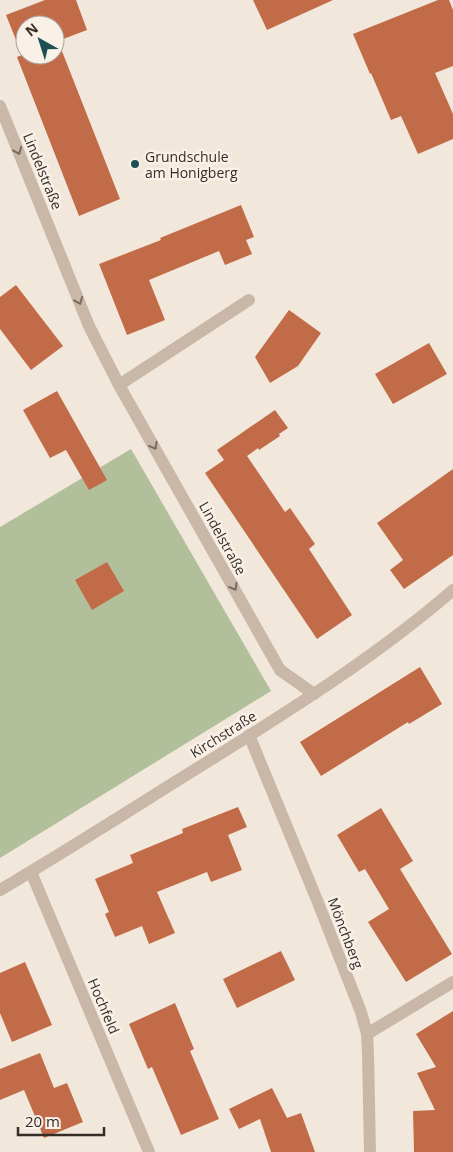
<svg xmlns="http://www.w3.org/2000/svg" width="453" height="1152" font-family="'Open Sans',sans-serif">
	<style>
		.green { fill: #b2bf9b }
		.building { fill: #c26b48; fill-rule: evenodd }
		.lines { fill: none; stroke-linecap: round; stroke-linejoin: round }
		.service { stroke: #c9b8a7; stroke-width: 12 }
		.minor { stroke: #c9b8a7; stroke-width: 12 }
		.tertiary { stroke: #c9b8a7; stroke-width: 12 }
		.oneway { stroke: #786c61 }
		.poi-dot { fill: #1e4f55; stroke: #f9f1e7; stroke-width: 2 }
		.labels { text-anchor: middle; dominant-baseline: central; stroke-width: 5; stroke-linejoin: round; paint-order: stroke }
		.poi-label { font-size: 14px; fill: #352d28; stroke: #f9f1e7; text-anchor: start }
		.street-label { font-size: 14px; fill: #352d28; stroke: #f9f1e7 }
	</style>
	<rect width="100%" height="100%" fill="#f1e8db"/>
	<path class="green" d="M 131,449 L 271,691 L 0,858 L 0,527 Z"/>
	<g class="building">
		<path d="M 45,0 L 76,0 L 87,30 L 58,41 L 120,199 L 79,216 L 17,57 L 22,55 L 6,15 ZM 25,25 L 55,25 L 55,55 L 25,55 Z"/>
		<path d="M 253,0 L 333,0 L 267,30 Z"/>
		<path d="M 438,0 L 449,0 L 453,10 L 453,66 L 435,73 L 453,114 L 453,139 L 418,154 L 401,116 L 391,120 L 371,73 L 370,74 L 353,34 Z"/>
		<path d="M 241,205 L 254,237 L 246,240 L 252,254 L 225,265 L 219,251 L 149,280 L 165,320 L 127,335 L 99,264 L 161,240 L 160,238 Z"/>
		<path d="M 16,285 L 63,346 L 31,370 L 0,329 L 0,297 Z"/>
		<path d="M 289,310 L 321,333 L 298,366 L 270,383 L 255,357 Z"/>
		<path d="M 429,343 L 447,374 L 393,404 L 375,374 Z"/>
		<path d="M 57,391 L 107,480 L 89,490 L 66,450 L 50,458 L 23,410 Z"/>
		<path d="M 275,410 L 288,428 L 279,434 L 280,436 L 259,450 L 258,448 L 247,456 L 285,512 L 290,508 L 315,544 L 309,549 L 352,615 L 317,639 L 205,473 L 224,460 L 217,450 Z"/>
		<path d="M 453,469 L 453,555 L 404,589 L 390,570 L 403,560 L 377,523 Z"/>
		<path d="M 107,562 L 124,591 L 92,610 L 75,580 Z"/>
		<path d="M 420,667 L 442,704 L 409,724 L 408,722 L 321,776 L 300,742 Z"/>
		<path d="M 238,807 L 247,827 L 228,835 L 242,870 L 211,882 L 207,872 L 157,892 L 175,933 L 149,944 L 142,926 L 115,937 L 105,914 L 109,912 L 95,879 L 133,863 L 130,855 L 183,833 L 182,829 Z"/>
		<path d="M 381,808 L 413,861 L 400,869 L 452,954 L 406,982 L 368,922 L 389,909 L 365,869 L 359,872 L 337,835 Z"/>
		<path d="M 281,951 L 295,980 L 237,1008 L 223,979 Z"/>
		<path d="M 25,962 L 52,1025 L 12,1042 L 0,1013 L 0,973 Z"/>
		<path d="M 175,1003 L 194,1049 L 190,1051 L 219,1119 L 181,1135 L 152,1067 L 148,1069 L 129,1024 Z"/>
		<path d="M 453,1011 L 453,1152 L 414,1152 L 413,1111 L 435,1110 L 417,1073 L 436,1067 L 416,1034 Z"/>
		<path d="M 40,1053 L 54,1088 L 67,1083 L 83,1122 L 44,1138 L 24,1090 L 0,1100 L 0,1069 Z"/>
		<path d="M 272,1088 L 287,1118 L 301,1113 L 315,1152 L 271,1152 L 260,1119 L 239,1129 L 229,1109 Z"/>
	</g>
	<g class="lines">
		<path class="service" d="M 119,385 L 249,300"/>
		<g class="minor">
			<path d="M 0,106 L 89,326 L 119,385 L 280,670 L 314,694"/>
			<path d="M 249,735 L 317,900 L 361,1012 L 367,1034 L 368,1054 L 370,1152"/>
			<path d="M 31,872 L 149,1152"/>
			<path d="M 367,1034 L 453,982"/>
		</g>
		<path class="tertiary" d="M 0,890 C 71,848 141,803 212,759 C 295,707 378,655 453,590"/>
	</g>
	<defs><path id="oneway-chevron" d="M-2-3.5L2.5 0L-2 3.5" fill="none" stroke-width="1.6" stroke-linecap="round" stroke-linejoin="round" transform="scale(1.25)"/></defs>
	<g class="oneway">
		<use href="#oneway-chevron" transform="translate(18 151) rotate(68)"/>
		<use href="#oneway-chevron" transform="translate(79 301) rotate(68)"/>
		<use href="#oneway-chevron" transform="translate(154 446) rotate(61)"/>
		<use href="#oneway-chevron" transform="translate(234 587) rotate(61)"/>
	</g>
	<circle class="poi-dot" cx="135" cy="164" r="5"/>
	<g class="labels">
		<g class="poi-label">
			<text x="145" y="156">Grundschule<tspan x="145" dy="16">am Honigberg</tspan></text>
		</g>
		<g class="street-label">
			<text transform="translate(43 171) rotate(68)">Lindelstraße</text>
			<text transform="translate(223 538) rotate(61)">Lindelstraße</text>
			<text transform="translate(223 734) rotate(-32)">Kirchstraße</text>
			<text transform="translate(346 933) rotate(69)">Mönchberg</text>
			<text transform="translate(104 1006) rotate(67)">Hochfeld</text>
		</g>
	</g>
	<g transform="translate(40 40) rotate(321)"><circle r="24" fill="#f9f1e7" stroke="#aba39b"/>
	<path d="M0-4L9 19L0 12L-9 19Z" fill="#1e4f55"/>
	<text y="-8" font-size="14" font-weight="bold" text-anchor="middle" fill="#352d28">N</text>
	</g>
	<path d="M18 1127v8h86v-8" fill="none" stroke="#352d28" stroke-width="2.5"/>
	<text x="25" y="1127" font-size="15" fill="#352d28" stroke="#f9f1e7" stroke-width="4" paint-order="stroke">20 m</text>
</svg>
